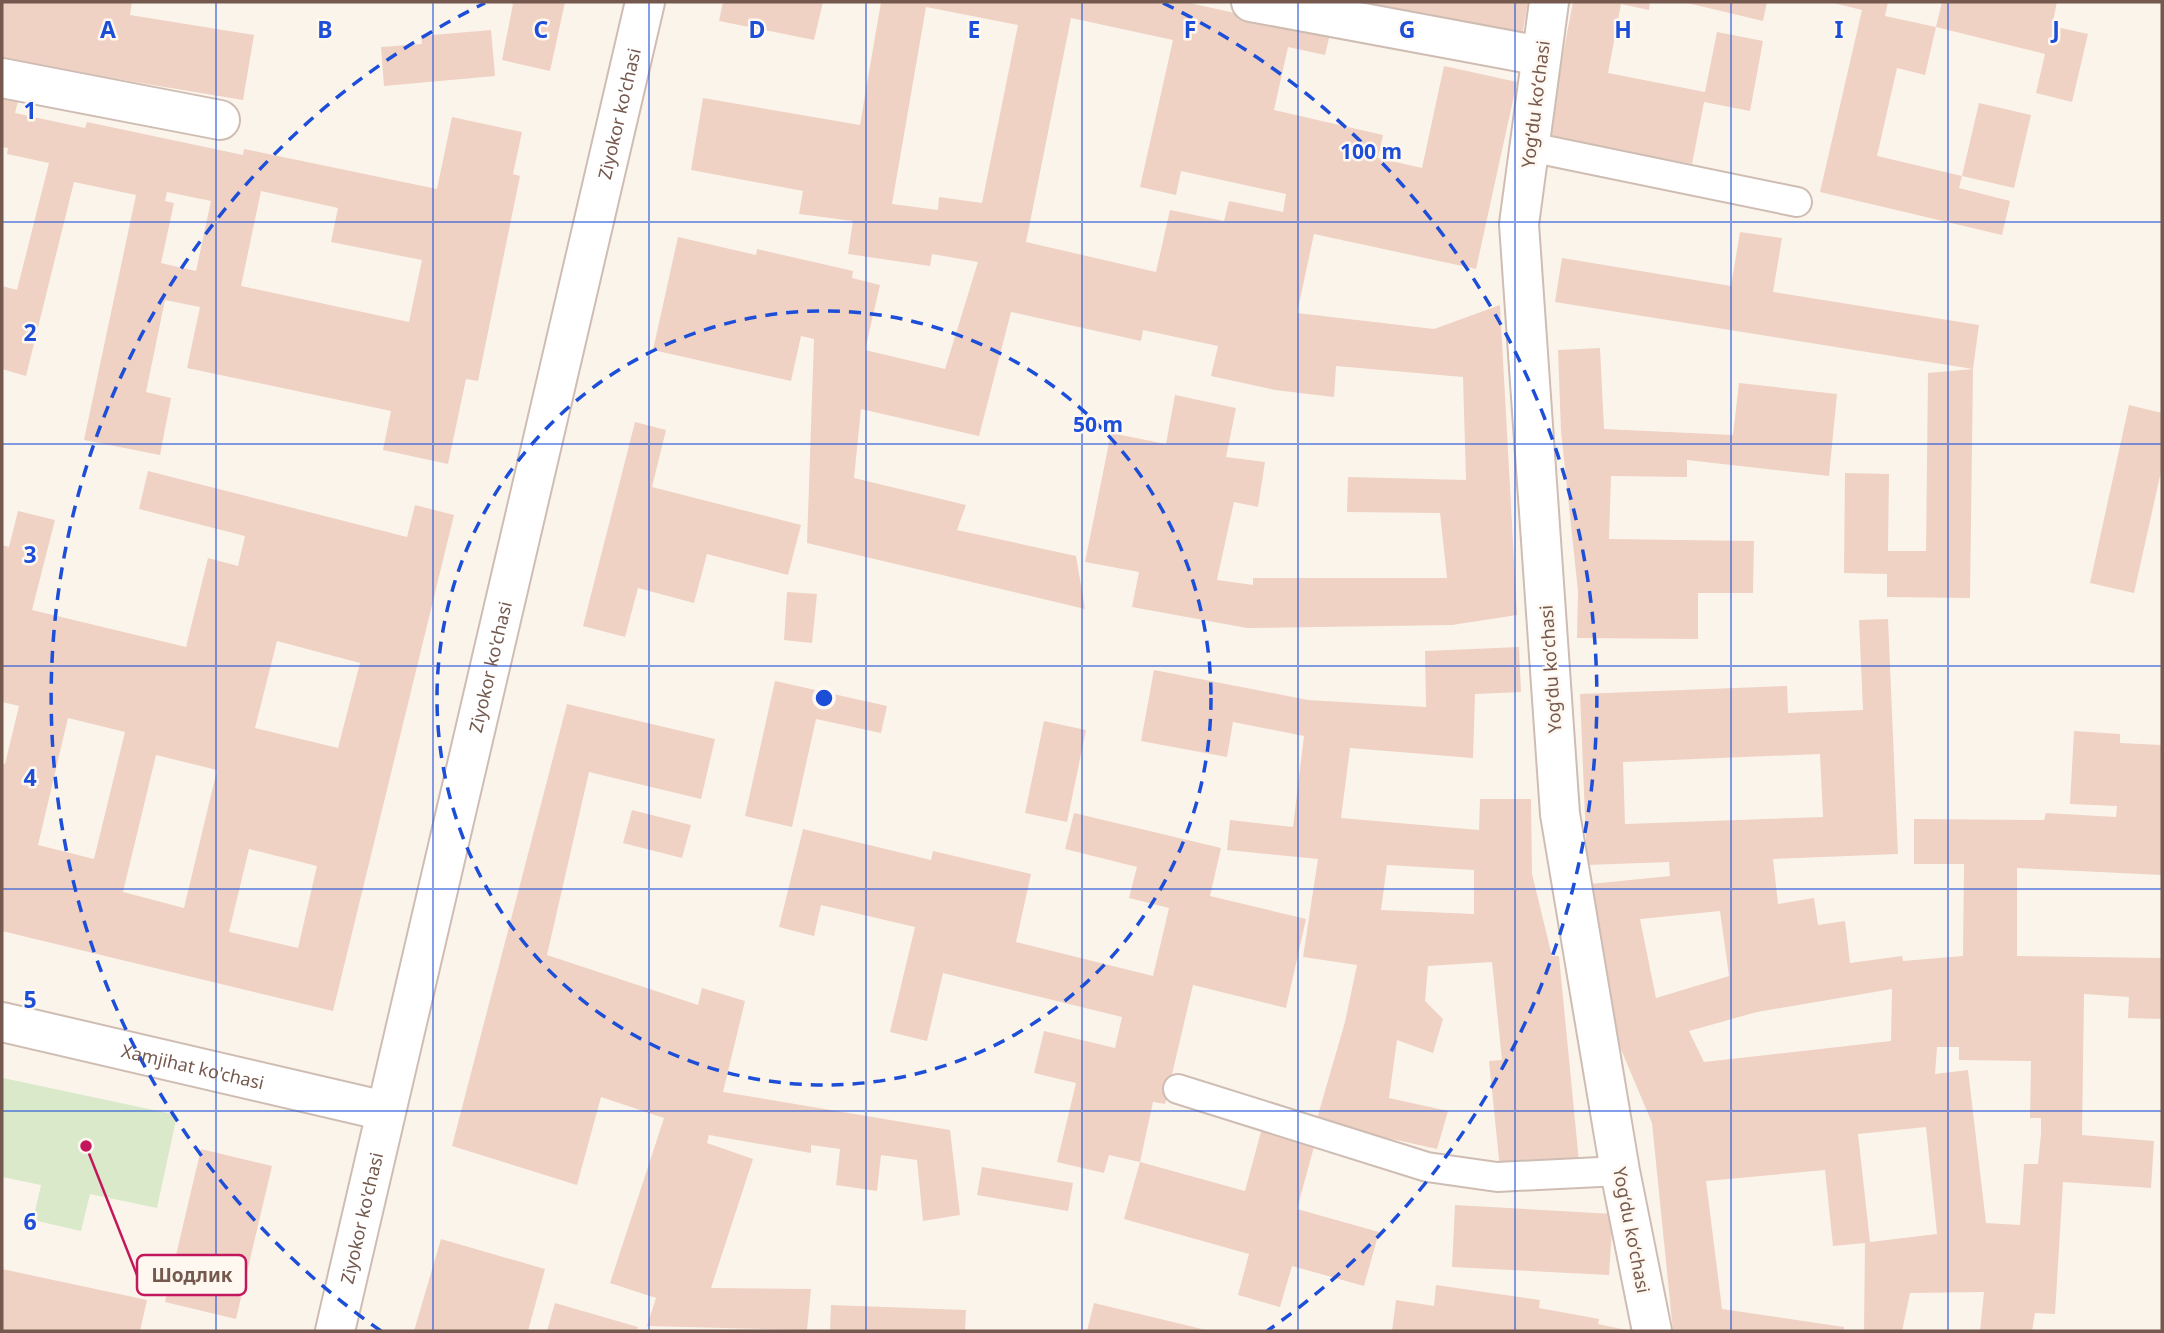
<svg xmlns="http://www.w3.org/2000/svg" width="2164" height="1333" font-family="'Noto Sans',sans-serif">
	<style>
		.green { fill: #d9e9ca }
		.building { fill: #efd2c4; fill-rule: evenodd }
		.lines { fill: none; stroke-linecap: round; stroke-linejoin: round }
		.service-casing { stroke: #cfbdb3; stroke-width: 32 }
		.minor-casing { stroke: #cfbdb3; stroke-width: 42 }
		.service { stroke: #fff; stroke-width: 28 }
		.minor { stroke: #fff; stroke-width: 38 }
		.grid { fill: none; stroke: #1d4ed8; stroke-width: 2; stroke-opacity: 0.55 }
		.ring { fill: none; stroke: #1d4ed8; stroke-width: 3.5; stroke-dasharray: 12 9 }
		.labels { text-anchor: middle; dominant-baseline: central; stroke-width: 5; stroke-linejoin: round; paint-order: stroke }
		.street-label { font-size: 18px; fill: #75594f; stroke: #fef8f1 }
		.grid-label { font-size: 23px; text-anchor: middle; font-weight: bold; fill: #1d4ed8; stroke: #fef8f1; stroke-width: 5; stroke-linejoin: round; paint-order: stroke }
		.centre { fill: #1d4ed8; stroke: #fef8f1; stroke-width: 3.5 }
		.ring-label { font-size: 21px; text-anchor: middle; font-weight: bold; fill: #1d4ed8; stroke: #fef8f1; stroke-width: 5; stroke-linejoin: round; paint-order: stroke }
		.leader { fill: none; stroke: #c2185b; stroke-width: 2.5 }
		.callout-dot { fill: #c2185b; stroke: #fef8f1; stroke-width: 2.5 }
		.callout { fill: #fef8f1; stroke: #c2185b; stroke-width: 2.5 }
		.callout-label { font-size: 19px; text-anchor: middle; font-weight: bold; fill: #75594f }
	</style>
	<rect width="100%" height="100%" fill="#fbf4eb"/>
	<path class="green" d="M 3,1078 L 177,1115 L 157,1208 L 90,1194 L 81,1231 L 33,1220 L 41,1185 L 2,1177 Z"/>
	<g class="building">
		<path d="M 2,2 L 132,2 L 130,15 L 254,35 L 243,100 L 2,60 Z"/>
		<path d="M 508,2 L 565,2 L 550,71 L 502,60 L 513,4 Z"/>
		<path d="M 723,2 L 823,2 L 814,40 L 719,21 Z"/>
		<path d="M 881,2 L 1185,2 L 1330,34 L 1325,55 L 1288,47 L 1274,110 L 1383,135 L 1378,158 L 1422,168 L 1444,66 L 1517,82 L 1476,269 L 1314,234 L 1297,313 L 1434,329 L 1500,305 L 1517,615 L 1452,625 L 1247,628 L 1132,607 L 1139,572 L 1085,562 L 1111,433 L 1166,444 L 1175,395 L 1236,408 L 1226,457 L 1265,462 L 1258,507 L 1234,502 L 1217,580 L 1253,585 L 1253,578 L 1447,578 L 1440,513 L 1347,512 L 1348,477 L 1466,480 L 1463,377 L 1336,366 L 1334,397 L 1275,390 L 1211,376 L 1218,346 L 1143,330 L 1141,341 L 1011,312 L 979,436 L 861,409 L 854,478 L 966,505 L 957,530 L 1076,556 L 1085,609 L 807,543 L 814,339 L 801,336 L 791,381 L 653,350 L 678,237 L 756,255 L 757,249 L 853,271 L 852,278 L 880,285 L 865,350 L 945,369 L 978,262 L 932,254 L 930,266 L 848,254 L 853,221 L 799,214 L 803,191 L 691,170 L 703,98 L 860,125 ZM 926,7 L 1018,25 L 982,203 L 939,197 L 938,210 L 892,204 ZM 1071,18 L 1173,40 L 1140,187 L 1176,195 L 1181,171 L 1286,194 L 1283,212 L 1229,201 L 1224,221 L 1170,210 L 1156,272 L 1026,242 Z"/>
		<path d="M 1330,2 L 1528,2 L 1522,36 Z"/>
		<path d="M 1573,2 L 1650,2 L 1649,10 L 1621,4 L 1608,73 L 1705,92 L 1717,32 L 1763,41 L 1750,111 L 1704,102 L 1692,164 L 1547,137 Z"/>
		<path d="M 1683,2 L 1767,2 L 1763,21 Z"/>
		<path d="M 1829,2 L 1888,2 L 1885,16 L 1936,27 L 1925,75 L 1897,68 L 1877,156 L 1962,176 L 1979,103 L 2031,115 L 2014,188 L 1962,176 L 1959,188 L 2010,201 L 2002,235 L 1820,192 L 1862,10 Z"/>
		<path d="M 1942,2 L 2057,2 L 2052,26 L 2088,34 L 2072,102 L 2036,93 L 2045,54 L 1936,27 Z"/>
		<path d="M 491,30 L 495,76 L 384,86 L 381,47 L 422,44 L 421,36 Z"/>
		<path d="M 2,98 L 18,101 L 15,113 L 85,128 L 87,122 L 243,155 L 244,149 L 437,189 L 452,117 L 522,132 L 513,174 L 520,176 L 478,381 L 466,379 L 448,464 L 383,450 L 391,411 L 187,368 L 200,307 L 165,300 L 146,392 L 171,398 L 160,455 L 84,440 L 136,195 L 74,182 L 26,376 L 2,369 L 2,286 L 17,290 L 49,163 L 7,154 L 8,148 L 2,147 ZM 261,191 L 338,208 L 331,242 L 422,260 L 409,322 L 241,286 ZM 167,192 L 211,201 L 196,271 L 161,263 L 174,203 L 165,201 Z"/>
		<path d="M 1740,232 L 1782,238 L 1773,292 L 1979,325 L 1973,369 L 1555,302 L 1562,258 L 1731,286 Z"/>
		<path d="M 1600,348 L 1604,429 L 1733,435 L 1739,383 L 1837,394 L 1829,476 L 1687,460 L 1687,477 L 1611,476 L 1609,539 L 1754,541 L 1753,593 L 1698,593 L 1698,639 L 1577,638 L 1578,591 L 1561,431 L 1558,350 Z"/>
		<path d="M 1973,369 L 1970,598 L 1887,597 L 1887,574 L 1844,573 L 1845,473 L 1889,474 L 1888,551 L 1926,551 L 1928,373 Z"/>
		<path d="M 2129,405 L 2162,413 L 2162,467 L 2134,593 L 2090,583 Z"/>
		<path d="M 635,422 L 666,430 L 652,487 L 801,525 L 788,575 L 707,554 L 694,603 L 638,588 L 625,637 L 583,626 Z"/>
		<path d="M 148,471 L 407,537 L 415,505 L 454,515 L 333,1011 L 2,931 L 2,764 L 5,764 L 19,706 L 2,702 L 2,545 L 9,547 L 18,511 L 55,520 L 32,610 L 186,647 L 208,558 L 238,566 L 245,536 L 139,509 ZM 277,641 L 360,663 L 338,748 L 255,728 ZM 68,718 L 125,732 L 94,859 L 38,845 ZM 156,755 L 217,770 L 184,908 L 123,892 ZM 249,849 L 317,866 L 298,948 L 229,932 Z"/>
		<path d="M 787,592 L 817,594 L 812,643 L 784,640 Z"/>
		<path d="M 1888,619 L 1898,854 L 1773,859 L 1778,904 L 1814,898 L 1818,925 L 1845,921 L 1850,963 L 1902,956 L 1903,961 L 1963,956 L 1964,864 L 1914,864 L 1914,819 L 2044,820 L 2046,813 L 2116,817 L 2117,806 L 2070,804 L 2074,731 L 2120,734 L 2120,743 L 2162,745 L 2162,875 L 2017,868 L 2017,956 L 2162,958 L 2162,1019 L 2128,1018 L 2129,997 L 2084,994 L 2082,1135 L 2154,1141 L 2151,1188 L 2063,1182 L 2055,1314 L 2035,1313 L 2032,1331 L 1980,1331 L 1984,1292 L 1910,1293 L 1902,1331 L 1864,1331 L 1865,1243 L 1833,1246 L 1825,1170 L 1706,1181 L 1722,1309 L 1844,1327 L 1844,1331 L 1673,1331 L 1652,1123 L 1620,1047 L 1590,884 L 1670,876 L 1669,862 L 1587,865 L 1580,694 L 1787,686 L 1788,713 L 1863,710 L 1859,620 ZM 1820,754 L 1823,817 L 1625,824 L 1623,762 ZM 1720,911 L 1729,976 L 1656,998 L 1640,919 ZM 1892,989 L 1891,1041 L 1704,1062 L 1689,1031 L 1757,1012 ZM 1937,1047 L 1959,1047 L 1959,1060 L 2031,1061 L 2030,1118 L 2041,1118 L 2041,1134 L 2038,1164 L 2024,1164 L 2020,1225 L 1986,1223 L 1968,1070 L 1935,1074 ZM 1926,1127 L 1937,1234 L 1870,1242 L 1858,1134 Z"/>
		<path d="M 1519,647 L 1521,692 L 1475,694 L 1473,758 L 1350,748 L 1341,818 L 1479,830 L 1480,799 L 1531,799 L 1532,874 L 1552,956 L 1559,956 L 1579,1162 L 1500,1169 L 1489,1061 L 1502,1060 L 1492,962 L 1428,966 L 1425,1001 L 1443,1019 L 1433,1053 L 1397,1040 L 1389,1098 L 1448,1111 L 1437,1149 L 1316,1122 L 1345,1022 L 1357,965 L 1303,957 L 1318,859 L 1227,850 L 1230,820 L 1293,827 L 1304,736 L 1233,722 L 1227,757 L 1141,741 L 1154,670 L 1308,700 L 1426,707 L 1425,651 ZM 1387,865 L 1474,870 L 1474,914 L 1381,910 Z"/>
		<path d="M 775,681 L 887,706 L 881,733 L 816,719 L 792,827 L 745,816 Z"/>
		<path d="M 567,704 L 715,739 L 701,799 L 589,772 L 547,955 L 698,1005 L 702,988 L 745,1001 L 723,1092 L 950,1130 L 960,1215 L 923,1221 L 917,1160 L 881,1155 L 877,1191 L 836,1185 L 840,1149 L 811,1145 L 811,1153 L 709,1135 L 707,1143 L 753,1159 L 711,1288 L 811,1289 L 807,1330 L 647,1326 L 656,1298 L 610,1283 L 664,1118 L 601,1097 L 577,1185 L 452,1146 Z"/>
		<path d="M 1044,721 L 1086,730 L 1067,822 L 1025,813 Z"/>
		<path d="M 632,810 L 691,825 L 682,858 L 623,843 Z"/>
		<path d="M 1074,813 L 1221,848 L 1210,896 L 1306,919 L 1286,1008 L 1193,985 L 1165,1104 L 1153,1102 L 1140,1162 L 1109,1155 L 1104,1173 L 1057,1162 L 1076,1083 L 1034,1073 L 1044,1031 L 1115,1048 L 1122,1017 L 943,973 L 927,1041 L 890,1032 L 915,927 L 821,905 L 814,936 L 779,927 L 803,829 L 931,860 L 933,851 L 1031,874 L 1016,942 L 1153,976 L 1169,908 L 1129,898 L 1137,867 L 1065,849 Z"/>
		<path d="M 1262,1128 L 1315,1143 L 1297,1209 L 1379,1232 L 1364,1286 L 1292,1266 L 1280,1307 L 1238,1295 L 1249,1254 L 1124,1219 L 1140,1162 L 1245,1191 Z"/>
		<path d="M 201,1149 L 272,1166 L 236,1319 L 165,1302 Z"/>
		<path d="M 982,1167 L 1073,1183 L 1068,1211 L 977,1195 Z"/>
		<path d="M 1455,1205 L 1613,1214 L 1609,1275 L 1452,1267 Z"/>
		<path d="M 441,1239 L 545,1269 L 528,1331 L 414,1331 Z"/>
		<path d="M 2,1269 L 147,1300 L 140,1331 L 2,1331 Z"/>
		<path d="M 1436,1285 L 1540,1300 L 1539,1308 L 1599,1319 L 1598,1324 L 1631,1331 L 1392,1331 L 1396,1300 L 1434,1306 Z"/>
		<path d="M 555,1303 L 638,1327 L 636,1331 L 547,1331 Z"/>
		<path d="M 1094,1303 L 1206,1330 L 1205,1331 L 1087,1331 Z"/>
		<path d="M 831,1305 L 966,1310 L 965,1331 L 830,1331 Z"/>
	</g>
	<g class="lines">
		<g class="service-casing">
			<g id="service">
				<path d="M 1530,147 L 1797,202"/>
				<path d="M 1178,1089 L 1427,1167 L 1497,1177 L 1620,1171"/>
			</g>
		</g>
		<g class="minor-casing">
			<g id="minor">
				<path d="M 1251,2 L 1541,56"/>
				<path d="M 1549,2 L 1519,224 L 1560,814 L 1620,1171 L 1652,1331"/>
				<path d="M 2,78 L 220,120"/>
				<path id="s1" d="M 2,1022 L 385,1111"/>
				<path id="s2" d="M 335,1331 L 645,2"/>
			</g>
		</g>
		<use href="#service" class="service"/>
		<use href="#minor" class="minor"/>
	</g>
	<path class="grid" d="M 216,2 L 216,1331M 433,2 L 433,1331M 649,2 L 649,1331M 866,2 L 866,1331M 1082,2 L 1082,1331M 1298,2 L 1298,1331M 1515,2 L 1515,1331M 1731,2 L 1731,1331M 1948,2 L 1948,1331M 2,222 L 2162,222M 2,444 L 2162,444M 2,666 L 2162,666M 2,889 L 2162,889M 2,1111 L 2162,1111"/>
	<g class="ring">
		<circle cx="824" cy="698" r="387"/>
		<path d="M381 1331A773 773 0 0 1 485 3M1163 3A773 773 0 0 1 1267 1331"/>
	</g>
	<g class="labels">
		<g class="street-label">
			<text transform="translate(1535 104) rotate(-83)">Yogʻdu koʻchasi</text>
			<text stroke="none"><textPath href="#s2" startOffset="1250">Ziyokor ko'chasi</textPath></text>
			<text stroke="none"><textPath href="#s2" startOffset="682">Ziyokor ko'chasi</textPath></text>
			<text transform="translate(1550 669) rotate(-94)">Yogʻdu koʻchasi</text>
			<text stroke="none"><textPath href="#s1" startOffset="196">Xamjihat ko'chasi</textPath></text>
			<text stroke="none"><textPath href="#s2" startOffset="116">Ziyokor ko'chasi</textPath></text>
			<text transform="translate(1632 1230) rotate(79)">Yogʻdu koʻchasi</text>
		</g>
	</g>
	<g class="grid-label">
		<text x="108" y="38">A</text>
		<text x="325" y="38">B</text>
		<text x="541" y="38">C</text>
		<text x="757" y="38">D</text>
		<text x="974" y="38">E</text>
		<text x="1190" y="38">F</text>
		<text x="1407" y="38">G</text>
		<text x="1623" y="38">H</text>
		<text x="1839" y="38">I</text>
		<text x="2056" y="38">J</text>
		<text x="30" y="119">1</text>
		<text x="30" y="341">2</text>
		<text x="30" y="563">3</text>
		<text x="30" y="786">4</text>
		<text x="30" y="1008">5</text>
		<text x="30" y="1230">6</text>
	</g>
	<circle cx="824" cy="698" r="10" class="centre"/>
	<g class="ring-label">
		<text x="1371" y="159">100 m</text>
		<text x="1098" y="432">50 m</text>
	</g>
	<path class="leader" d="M86 1146L137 1275"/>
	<circle class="callout-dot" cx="86" cy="1146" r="7"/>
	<rect class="callout" x="137" y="1255" width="109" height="40" rx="7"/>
	<g class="callout-label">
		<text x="192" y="1282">Шодлик</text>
	</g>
	<rect width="2164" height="1333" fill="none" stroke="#75594f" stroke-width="7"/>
</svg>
